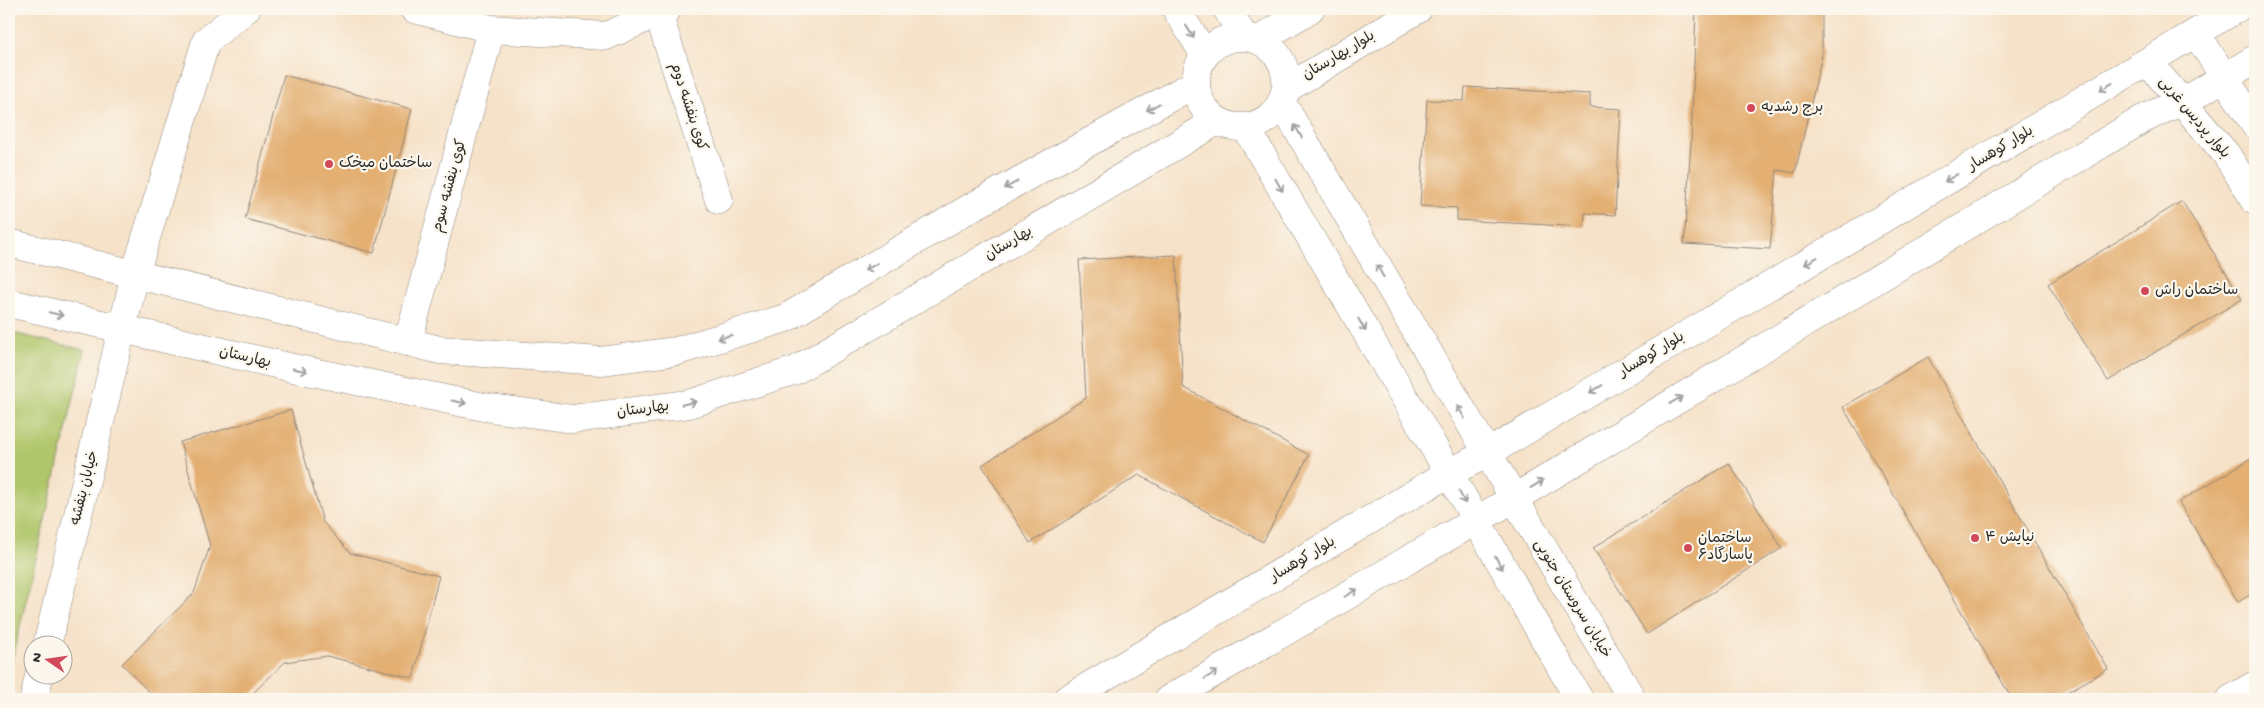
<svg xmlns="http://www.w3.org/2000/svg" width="2264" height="708" font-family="'Gochi Hand','Playpen Sans Arabic',sans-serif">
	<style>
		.green { fill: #b0c66a; stroke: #6e784a }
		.building { fill: #e3af72 }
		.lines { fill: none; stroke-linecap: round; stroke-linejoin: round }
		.street-casing { stroke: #90867a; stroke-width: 29 }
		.secondary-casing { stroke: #90867a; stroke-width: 29 }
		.street { stroke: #fff; stroke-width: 28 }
		.secondary { stroke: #fff; stroke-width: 28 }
		.oneway { stroke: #a0a0a0 }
		.poi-dot { fill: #d1495b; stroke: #fbf7ec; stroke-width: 2 }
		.labels { text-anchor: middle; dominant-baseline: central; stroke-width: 4.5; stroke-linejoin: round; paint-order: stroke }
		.street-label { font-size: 15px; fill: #2b2b2b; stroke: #fbf7ec }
		.poi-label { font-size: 15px; fill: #2b2b2b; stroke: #fbf7ec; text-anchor: start }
	</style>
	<rect width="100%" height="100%" fill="#fbf7ec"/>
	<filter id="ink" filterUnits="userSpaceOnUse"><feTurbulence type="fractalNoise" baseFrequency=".02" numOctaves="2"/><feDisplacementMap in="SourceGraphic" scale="10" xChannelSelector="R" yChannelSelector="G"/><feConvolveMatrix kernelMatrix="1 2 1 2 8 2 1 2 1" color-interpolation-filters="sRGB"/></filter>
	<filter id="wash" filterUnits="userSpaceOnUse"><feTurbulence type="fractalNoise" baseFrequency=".0096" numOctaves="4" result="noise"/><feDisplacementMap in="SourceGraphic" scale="20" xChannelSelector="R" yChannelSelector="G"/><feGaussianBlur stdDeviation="1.12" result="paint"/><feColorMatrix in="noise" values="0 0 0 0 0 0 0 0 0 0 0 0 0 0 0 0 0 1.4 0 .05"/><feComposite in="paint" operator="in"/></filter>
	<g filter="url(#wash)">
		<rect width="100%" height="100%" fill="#f6e2c9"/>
		<path class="green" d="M 9,332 L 85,350 L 9,673 Z"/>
		<g id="blocks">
			<g class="building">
				<path d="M 1696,9 L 1822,9 L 1822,55 L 1795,173 L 1777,170 L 1770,249 L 1684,244 L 1691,143 Z"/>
				<path d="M 284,75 L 412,109 L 374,253 L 245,219 Z"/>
				<path d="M 1465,87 L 1590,94 L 1590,107 L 1621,109 L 1615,215 L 1585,213 L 1584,227 L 1457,220 L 1457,208 L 1420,206 L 1427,100 L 1464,101 Z"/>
				<path d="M 2182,201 L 2242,299 L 2108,381 L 2048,284 Z"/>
				<path d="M 1176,255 L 1183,387 L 1309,455 L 1263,542 L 1139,475 L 1030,543 L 982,465 L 1086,398 L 1079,260 Z"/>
				<path d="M 1928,357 L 2108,669 L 2055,699 L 2012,699 L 1843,407 Z"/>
				<path d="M 291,410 L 323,522 L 350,553 L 439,576 L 413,678 L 327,656 L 285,662 L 247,699 L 156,699 L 122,664 L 194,593 L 210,546 L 180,442 Z"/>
				<path d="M 2255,456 L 2255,592 L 2238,602 L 2179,502 Z"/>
				<path d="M 1729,463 L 1782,548 L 1647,634 L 1593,548 Z"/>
			</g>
		</g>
	</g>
	<g filter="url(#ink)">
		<use href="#blocks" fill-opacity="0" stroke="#90867a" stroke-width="1"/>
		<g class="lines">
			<g class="street-casing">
				<g id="street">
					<path d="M 414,9 L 491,29 L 606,36 L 667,9"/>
					<path d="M 658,13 L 719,200"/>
					<path d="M 135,274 L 206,41 L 246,9"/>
					<path d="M 408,342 L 491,29"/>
					<path d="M 2231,699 L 2255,685"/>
				</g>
			</g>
			<g class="secondary-casing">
				<g id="secondary">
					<path d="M 1176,9 L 1205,55"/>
					<path d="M 1227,9 L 1244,37"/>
					<path d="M 2196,33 L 2255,125"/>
					<circle cx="1241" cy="82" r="45"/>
					<path d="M 1259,40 L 1310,9"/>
					<path d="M 2148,62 L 2226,154 L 2255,200"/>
					<path d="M 1286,89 L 1418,9"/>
					<path d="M 1282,103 L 1632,699"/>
					<path d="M 1246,128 L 1449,473 L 1579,699"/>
					<path d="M 9,243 L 440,350 L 601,361 L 677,351 L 786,318 L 970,208 L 1196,83"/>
					<path d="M 9,303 L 293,368 L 484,407 L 573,419 L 689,404 L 796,370 L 1217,121"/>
					<path d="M 47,646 L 135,274"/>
					<path d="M 34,699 L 39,676"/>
					<path d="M 1067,699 L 1449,473 L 1486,454 L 2236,9"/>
					<path d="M 1169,699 L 1513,499 L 2143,119 L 2195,95 L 2255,59"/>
				</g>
			</g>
			<use href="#street" class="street"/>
			<use href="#secondary" class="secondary"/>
		</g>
		<defs><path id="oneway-shaft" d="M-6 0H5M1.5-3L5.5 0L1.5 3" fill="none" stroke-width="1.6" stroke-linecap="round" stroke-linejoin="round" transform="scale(1.25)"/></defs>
		<g class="oneway">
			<use href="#oneway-shaft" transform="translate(1190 32) rotate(58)"/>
			<use href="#oneway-shaft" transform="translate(2106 87) rotate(149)"/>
			<use href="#oneway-shaft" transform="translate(1153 107) rotate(151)"/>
			<use href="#oneway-shaft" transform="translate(1298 131) rotate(-120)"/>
			<use href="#oneway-shaft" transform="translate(1951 178) rotate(149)"/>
			<use href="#oneway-shaft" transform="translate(1011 185) rotate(151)"/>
			<use href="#oneway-shaft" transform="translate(1279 185) rotate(60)"/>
			<use href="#oneway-shaft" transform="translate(1811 261) rotate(149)"/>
			<use href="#oneway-shaft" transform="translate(871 267) rotate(149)"/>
			<use href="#oneway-shaft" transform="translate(1380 271) rotate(-120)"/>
			<use href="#oneway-shaft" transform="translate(56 314) rotate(13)"/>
			<use href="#oneway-shaft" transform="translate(1362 325) rotate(60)"/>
			<use href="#oneway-shaft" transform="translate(725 337) rotate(163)"/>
			<use href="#oneway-shaft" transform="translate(300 370) rotate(12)"/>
			<use href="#oneway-shaft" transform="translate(1596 389) rotate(149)"/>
			<use href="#oneway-shaft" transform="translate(1676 400) rotate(-31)"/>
			<use href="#oneway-shaft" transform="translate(459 402) rotate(11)"/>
			<use href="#oneway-shaft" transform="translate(689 403) rotate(-13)"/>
			<use href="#oneway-shaft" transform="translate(1461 412) rotate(-120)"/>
			<use href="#oneway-shaft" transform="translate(1537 484) rotate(-31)"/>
			<use href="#oneway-shaft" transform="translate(1462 497) rotate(62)"/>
			<use href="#oneway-shaft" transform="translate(1499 563) rotate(60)"/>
			<use href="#oneway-shaft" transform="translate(1351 593) rotate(-30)"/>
			<use href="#oneway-shaft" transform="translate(1211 675) rotate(-30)"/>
		</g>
	</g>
	<g class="poi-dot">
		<circle cx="1751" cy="108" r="5"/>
		<circle cx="329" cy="164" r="5"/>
		<circle cx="2145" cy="291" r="5"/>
		<circle cx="1975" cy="538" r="5"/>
		<circle cx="1688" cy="548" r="5"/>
	</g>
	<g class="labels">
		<g class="street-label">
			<text transform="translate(1339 56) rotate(-31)">بلوار بهارستان</text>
			<text transform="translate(688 107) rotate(72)">کوی بنفشه دوم</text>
			<text transform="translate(2194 118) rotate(50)">بلوار پردیس غربی</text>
			<text transform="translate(2001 149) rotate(-31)">بلوار کوهسار</text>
			<text transform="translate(450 186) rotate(-75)">کوی بنفشه سوم</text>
			<text transform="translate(1009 244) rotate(-31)">بهارستان</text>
			<text transform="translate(1652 355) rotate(-31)">بلوار کوهسار</text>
			<text transform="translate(245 358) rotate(13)">بهارستان</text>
			<text transform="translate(643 410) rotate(-7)">بهارستان</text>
			<text transform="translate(85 488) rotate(-76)">خیابان بنفشه</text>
			<text transform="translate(1303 560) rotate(-31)">بلوار کوهسار</text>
			<text transform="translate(1572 599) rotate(59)">خیابان سروستان جنوبی</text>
		</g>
		<g class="poi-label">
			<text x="1761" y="108">برج رشدیه</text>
			<text x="339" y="164">ساختمان میخک</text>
			<text x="2155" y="291">ساختمان راش</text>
			<text x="1985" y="538">نیایش ۴</text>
			<text x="1698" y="539">ساختمان<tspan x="1698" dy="17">پاسارگاد۶</tspan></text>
		</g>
	</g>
	<rect width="2264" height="708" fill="none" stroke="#fbf7ec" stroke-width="30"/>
	<g transform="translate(48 660) rotate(283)"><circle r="24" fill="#fbf7ec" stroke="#a8a59f"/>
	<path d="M0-4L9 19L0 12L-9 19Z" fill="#d1495b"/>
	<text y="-8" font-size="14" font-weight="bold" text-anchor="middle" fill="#2b2b2b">N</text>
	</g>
</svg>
